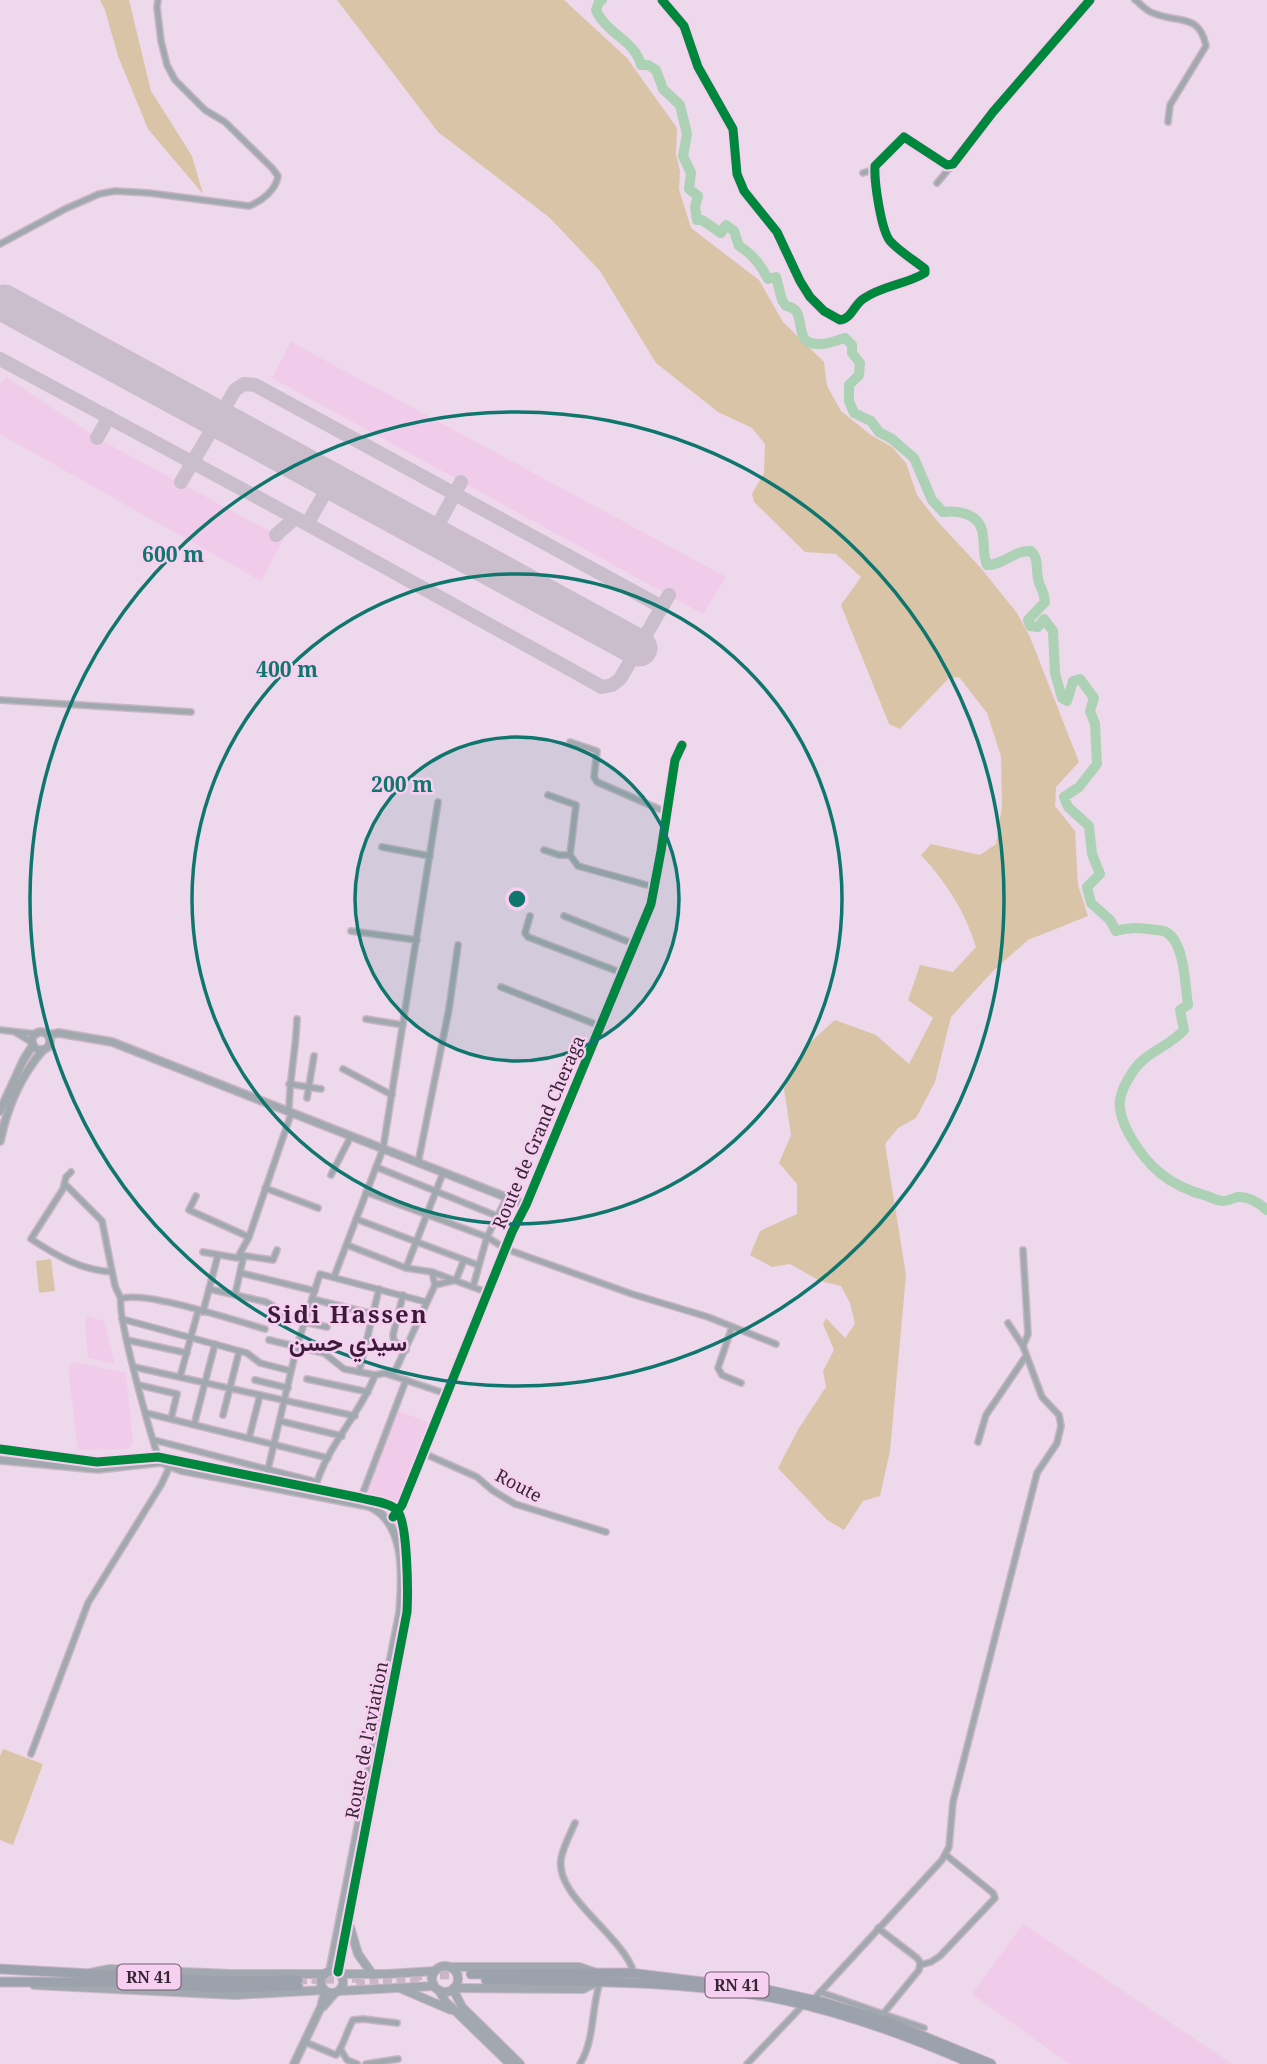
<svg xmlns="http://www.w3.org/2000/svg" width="1267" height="2064" font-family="'Noto Serif',Vazirmatn,serif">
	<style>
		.built { fill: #f0ccea }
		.green { fill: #dac4a8 }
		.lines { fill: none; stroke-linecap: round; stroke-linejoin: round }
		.river { stroke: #acd1b5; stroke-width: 10 }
		.taxiway { stroke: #cabecc; stroke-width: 14 }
		.runway { stroke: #cabecc; stroke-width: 37 }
		.trunk-tunnel { stroke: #cab5c7; stroke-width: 9; stroke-dasharray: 9 4.5; stroke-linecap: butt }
		.minor-casing { stroke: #c8b6c5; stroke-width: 8 }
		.tertiary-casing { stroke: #c8b6c5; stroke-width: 10 }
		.secondary-casing { stroke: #c8b6c5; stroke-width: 10 }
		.trunk-casing { stroke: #c8b6c5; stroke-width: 11 }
		.minor { stroke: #a2a9ae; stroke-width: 5 }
		.tertiary { stroke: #a2a9ae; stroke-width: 7 }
		.secondary { stroke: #a2a8af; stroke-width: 8 }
		.trunk { stroke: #9ca2ab; stroke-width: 9 }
		.cycleway-casing { stroke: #f7cff1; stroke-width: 13 }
		.cycleway { stroke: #00873e; stroke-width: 9 }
		.ring { fill: none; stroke: #0f766e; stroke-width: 3.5 }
		.labels { text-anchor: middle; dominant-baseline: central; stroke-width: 5; stroke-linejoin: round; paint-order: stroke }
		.shield { fill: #f7cff1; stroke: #715a6e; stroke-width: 2 }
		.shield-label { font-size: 16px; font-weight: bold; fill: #382836 }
		.street-label { font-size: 18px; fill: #382836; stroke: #f7cff1 }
		.district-label { font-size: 24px; font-weight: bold; letter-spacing: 2px; fill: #3b1c38; stroke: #f7cff1 }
		.centre { fill: #0f766e; stroke: #f7cff1; stroke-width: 3.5 }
		.ring-label { font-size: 21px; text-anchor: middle; font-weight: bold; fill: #0f766e; stroke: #f7cff1; stroke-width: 5; stroke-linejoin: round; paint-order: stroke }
	</style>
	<rect width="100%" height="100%" fill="#eed8eb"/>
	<g class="built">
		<path d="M 291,342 L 726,577 L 703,614 L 272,378 Z"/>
		<path d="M 6,377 L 97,438 L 284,539 L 261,581 L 0,434 L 0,386 Z"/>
		<path d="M 88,1316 L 104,1321 L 115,1364 L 88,1358 L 85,1324 Z"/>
		<path d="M 73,1362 L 126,1373 L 133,1442 L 128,1449 L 78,1450 L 68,1367 Z"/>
		<path d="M 396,1410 L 430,1423 L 398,1502 L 363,1492 Z"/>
		<path d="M 1023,1924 L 1232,2064 L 1069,2064 L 972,1994 Z"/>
	</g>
	<g class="green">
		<path d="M 100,0 L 129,0 L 151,91 L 192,156 L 203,194 L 148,129 L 118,56 L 105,10 Z"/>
		<path d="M 337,0 L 564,0 L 627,58 L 677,128 L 676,154 L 680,171 L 679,189 L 691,228 L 759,280 L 783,322 L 824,362 L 827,386 L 841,411 L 871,435 L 892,447 L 906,463 L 917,495 L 937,521 L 980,567 L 1017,613 L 1030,637 L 1079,762 L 1056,787 L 1055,806 L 1075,831 L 1078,885 L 1088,916 L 1028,940 L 993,971 L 951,1017 L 935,1082 L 916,1118 L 898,1128 L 885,1144 L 906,1275 L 890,1451 L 880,1496 L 863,1501 L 844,1530 L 827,1520 L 778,1468 L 799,1428 L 826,1387 L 823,1371 L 834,1350 L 823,1324 L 826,1318 L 845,1338 L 855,1324 L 850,1303 L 841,1286 L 820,1281 L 790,1264 L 772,1267 L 750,1255 L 760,1231 L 797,1214 L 797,1184 L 779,1163 L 791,1135 L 784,1089 L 806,1046 L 835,1020 L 876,1035 L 909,1064 L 933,1018 L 908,1000 L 920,965 L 953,972 L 976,947 C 965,911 946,882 921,855 L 931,844 L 980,855 L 996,844 L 1002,806 L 1001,756 L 987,713 L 959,677 L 949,678 L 900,729 L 889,724 L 841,605 L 861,577 L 836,554 L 805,552 L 754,502 L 752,494 L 764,473 L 765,444 L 752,428 L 718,412 L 656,363 L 600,271 L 550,218 L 438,132 Z"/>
		<path d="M 51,1259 L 55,1291 L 39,1293 L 36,1261 Z"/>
		<path d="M 3,1749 L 43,1764 L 13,1845 L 0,1840 L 0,1756 Z"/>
	</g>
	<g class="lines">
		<path class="river" d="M 602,0 L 599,2 L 596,10 C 606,34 635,40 641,65 L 648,65 L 656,70 L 663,89 L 680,105 L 687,134 L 683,156 L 691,173 L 689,189 L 698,196 L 695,207 L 697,220 L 702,220 L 721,233 L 726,225 L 734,231 L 739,246 C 753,254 761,265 768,279 L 776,277 L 782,300 L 786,306 C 810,309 790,343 817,344 C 826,345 837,340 845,338 L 852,345 L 852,353 L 860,363 L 859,375 L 849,385 L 849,401 L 854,413 L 871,421 L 879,432 L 892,439 L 914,458 L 932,500 L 943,512 C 958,510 978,514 982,530 C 985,542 982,553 987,565 C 1004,565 1014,550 1031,551 C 1039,559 1036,569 1038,579 C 1040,589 1044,589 1045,602 L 1028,620 L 1030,626 L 1038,627 L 1044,619 L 1053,631 L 1055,673 L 1062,698 L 1067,701 L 1073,681 L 1080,679 L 1094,698 L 1090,711 L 1095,724 L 1097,764 L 1079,787 L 1064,797 L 1068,807 L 1089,826 L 1092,854 L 1100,874 L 1087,887 L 1091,903 L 1110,920 L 1116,931 C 1127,927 1137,928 1149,929 C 1154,930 1161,930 1166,932 C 1185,942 1185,986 1188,1005 L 1180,1010 L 1184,1030 C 1170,1046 1146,1052 1134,1070 C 1117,1094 1115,1108 1129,1134 C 1148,1168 1170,1186 1207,1196 C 1212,1198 1218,1201 1223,1201 C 1228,1201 1233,1198 1238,1197 C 1248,1196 1259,1203 1267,1210"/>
		<g class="taxiway">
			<path d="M 0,312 L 4,303"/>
			<path d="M 0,359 L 307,524 L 602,687 L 612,685 L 620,679 L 669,595"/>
			<path d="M 97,438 L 109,417"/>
			<path d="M 181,482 L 235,390 L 244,384 L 255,385 L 662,607"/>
			<path d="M 307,524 L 332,481"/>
			<path d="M 276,535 L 295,518"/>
			<path d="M 432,536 L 461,482"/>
		</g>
		<path class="runway" d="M 4,303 L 639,648"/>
		<g class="trunk-tunnel">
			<path d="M 413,1976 L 471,1974"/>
			<path d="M 298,1980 L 364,1978"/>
			<path d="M 356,1984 L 422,1982"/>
		</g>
		<g class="minor-casing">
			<g id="minor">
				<path d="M 662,0 L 684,26 L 698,67 L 733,129 L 737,174 L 744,191 L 777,232 L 800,281 L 810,297 L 824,311 L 840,320 C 851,319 854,305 863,299 C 883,285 905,285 925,273 L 925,269 C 914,260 900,252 890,241 C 881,230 874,181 875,166 L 904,137 L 947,165 L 953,164 L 993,112 L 1090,0"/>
				<path d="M 1135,0 C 1141,4 1146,11 1153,13 C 1178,24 1199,12 1206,46 L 1170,105 L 1168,122"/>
				<path d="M 863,173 L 875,169"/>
				<path d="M 937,183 L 953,164"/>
				<path d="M 0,244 L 65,209 L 99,194 L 115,191 L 149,193 L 249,206 C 262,201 276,190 278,176 L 272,168 L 225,122 L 205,110 L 175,80 L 167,65 L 161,41 L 157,7 L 158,0"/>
				<path d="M 0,700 L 191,712"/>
				<path d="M 570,742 L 597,751 L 594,777 L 597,782 L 666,812"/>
				<path d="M 548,795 L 576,805 L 570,855 L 578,866 L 654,887"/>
				<path d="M 382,847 L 430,856"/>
				<path d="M 544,850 L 559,855 L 570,855"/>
				<path d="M 530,916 L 525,933 L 528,937 L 622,973"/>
				<path d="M 564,916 L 634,944"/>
				<path d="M 351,931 L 417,940"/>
				<path d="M 501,987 L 600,1026"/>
				<path d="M 366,1019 L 403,1025"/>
				<path d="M 0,1030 L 37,1034"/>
				<path d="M 15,1032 L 33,1043"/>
				<path d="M 343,1069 L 392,1095"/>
				<path d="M 289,1084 L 321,1089"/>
				<path d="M 307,1098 L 314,1056"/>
				<path d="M 289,1112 C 289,1080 296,1051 297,1019"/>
				<path d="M 418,1163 L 449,1009 L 458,945"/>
				<path d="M 376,1167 L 497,1216"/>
				<path d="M 71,1172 L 66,1177 L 63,1189 L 31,1239 C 57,1256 81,1270 112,1272"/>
				<path d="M 331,1175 L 351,1136"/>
				<path d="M 65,1184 L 102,1221 L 115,1286 L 121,1299"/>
				<path d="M 265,1188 L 318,1208"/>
				<path d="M 366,1192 L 487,1237 L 506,1249 L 632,1294 L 708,1317 L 776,1344"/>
				<path d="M 196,1196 L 189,1210 L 249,1237"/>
				<path d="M 356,1219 L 478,1265"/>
				<path d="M 347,1245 L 406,1268 L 432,1272 L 435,1285"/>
				<path d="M 277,1250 L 273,1260 L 239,1255 L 249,1237 L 291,1114"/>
				<path d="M 203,1252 L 243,1259 L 235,1295"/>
				<path d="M 406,1268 L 443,1173"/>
				<path d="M 432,1272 L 489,1293"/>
				<path d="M 241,1273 L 315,1291"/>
				<path d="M 334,1277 L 383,1149 L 438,802"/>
				<path d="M 473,1287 L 487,1237 L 507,1197"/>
				<path d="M 209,1289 L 266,1302 L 273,1306 L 277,1316 L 327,1327"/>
				<path d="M 403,1295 L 393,1335 L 394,1341 L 406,1350"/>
				<path d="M 312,1299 L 373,1314"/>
				<path d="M 203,1312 L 218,1255"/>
				<path d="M 122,1319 L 247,1353 L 260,1363 L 291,1371"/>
				<path d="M 732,1327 L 718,1368 L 722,1375 L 741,1383"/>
				<path d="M 127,1340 L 187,1353"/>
				<path d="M 269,1340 L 324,1353 L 344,1369 L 375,1375"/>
				<path d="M 1023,1346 L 1028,1334 L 1023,1250"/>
				<path d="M 134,1367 L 355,1416"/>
				<path d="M 359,1372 L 379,1289"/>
				<path d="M 387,1374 L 447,1394"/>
				<path d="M 180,1377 L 198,1311"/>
				<path d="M 307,1379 L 368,1392"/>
				<path d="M 255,1380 L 288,1388"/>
				<path d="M 139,1385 L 177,1394 L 171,1419"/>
				<path d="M 146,1413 L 328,1458"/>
				<path d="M 223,1415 L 239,1352"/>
				<path d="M 280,1421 L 342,1436"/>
				<path d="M 194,1425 L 215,1344"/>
				<path d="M 249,1438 L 260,1395"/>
				<path d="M 154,1440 L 317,1482"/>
				<path d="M 978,1442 L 986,1415 L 1026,1356"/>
				<path d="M 423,1453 L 477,1477 L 492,1490 L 515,1504 L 606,1532"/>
				<path d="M 159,1460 C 151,1435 117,1318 121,1299 C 141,1289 240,1322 265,1329"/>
				<path d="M 265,1482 L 297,1346 L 320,1274 L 426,1302"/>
				<path d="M 315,1489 C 325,1448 360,1415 375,1375 L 395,1371 L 435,1285 L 456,1280 L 464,1260"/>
				<path d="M 361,1498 L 406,1380"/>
				<path d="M 390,1520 L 402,1505 L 512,1232 L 526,1205 L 651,904 L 661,851 L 675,760 L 682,745"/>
				<path d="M 31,1754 L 88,1603 L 161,1485 L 170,1466"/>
				<path d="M 575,1823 C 570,1834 563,1847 561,1859 C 555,1897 622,1934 634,1973"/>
				<path d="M 878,1928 L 917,1958 L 920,1962 L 919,1970 L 883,2014"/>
				<path d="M 920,1965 L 931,1962 L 940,1956 L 995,1898 L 993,1893 L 946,1855"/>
				<path d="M 820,1992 L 924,2028"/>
				<path d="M 813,2000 L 942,1860 L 949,1847 L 953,1802 L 1037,1473 L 1057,1443 L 1061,1426 L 1059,1415 L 1042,1397 L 1023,1346 L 1008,1323"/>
				<path d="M 305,2042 L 336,2055 C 343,2048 347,2030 353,2020 L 363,2019 L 397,2023"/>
				<path d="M 341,2050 L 347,2060 L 357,2064"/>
				<path d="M 366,2064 L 398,2059"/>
				<path d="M 580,2064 C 595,2039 591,2009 600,1982"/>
				<path d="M 747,2064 L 804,2004"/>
			</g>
		</g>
		<g class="tertiary-casing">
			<g id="tertiary">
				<circle cx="41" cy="1041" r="9"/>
				<path d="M 48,1035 L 59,1033 L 112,1042 L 526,1205"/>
				<path d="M 0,1111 L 24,1059 L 33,1045"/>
				<path d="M 0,1141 C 7,1108 21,1075 43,1050"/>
				<path d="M 0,1449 L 97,1462 L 158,1457 L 361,1498 C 371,1501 389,1502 397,1510 C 408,1522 408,1594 407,1612 L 338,1972"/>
				<path d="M 0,1460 L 98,1469 L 161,1462 L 181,1470 L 369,1506 C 406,1522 403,1576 400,1612 L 330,1971"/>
				<path d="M 323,2007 L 335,1993"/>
				<path d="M 294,2064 L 321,2007 L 325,1991"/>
			</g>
		</g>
		<g class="secondary-casing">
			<g id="secondary">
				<path d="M 347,1917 L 358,1954 L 373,1975"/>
				<circle cx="445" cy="1979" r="13"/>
				<path d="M 451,1967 L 579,1967 L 594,1972"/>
				<circle cx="332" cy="1982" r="11"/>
				<path d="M 90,1973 L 110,1969 L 231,1974 L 325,1974"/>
				<path d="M 340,1974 L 388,1974 L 435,1971"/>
				<path d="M 34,1985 L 235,1995 L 324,1990"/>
				<path d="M 454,1988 L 583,1989 L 597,1982"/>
				<path d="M 402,1989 L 451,2010"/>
				<path d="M 453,1989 L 462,2007 L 520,2064"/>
				<path d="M 439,1990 L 445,2001 L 510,2064"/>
				<path d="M 339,1991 L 434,1986"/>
			</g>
		</g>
		<g class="trunk-casing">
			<g id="trunk">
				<path d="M 0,1969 L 221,1981 L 298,1980"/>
				<path d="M 471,1974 L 630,1973 L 768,1990 L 826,2003 L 886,2021 L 991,2064"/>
				<path d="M 486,1980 C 585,1981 687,1980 785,2000 C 850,2014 912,2037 973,2064"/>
				<path d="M 0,1982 L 108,1982 L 222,1988 L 298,1986"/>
			</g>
		</g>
		<use href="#minor" class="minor"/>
		<use href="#tertiary" class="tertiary"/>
		<use href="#secondary" class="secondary"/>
		<use href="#trunk" class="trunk"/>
		<g class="cycleway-casing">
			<g id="cycleway">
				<path d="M 662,0 L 684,26 L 698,67 L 733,129 L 737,174 L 744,191 L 777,232 L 800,281 L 810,297 L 824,311 L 840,320 C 851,319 854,305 863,299 C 883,285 905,285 925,273 L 925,269 C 914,260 900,252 890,241 C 881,230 874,181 875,166 L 904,137 L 947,165 L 953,164 L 993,112 L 1090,0"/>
				<path d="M 0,1449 L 97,1462 L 158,1457 L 361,1498 C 371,1501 389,1502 397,1510 C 408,1522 408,1594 407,1612 L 338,1972"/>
				<path d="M 393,1517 L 402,1505 L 512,1232 L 526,1205 L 651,904 L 661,851 L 675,760 L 682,745"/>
			</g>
		</g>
		<use href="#cycleway" class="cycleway"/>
	</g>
	<circle cx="517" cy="899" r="162" fill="#0f766e" fill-opacity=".12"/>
	<g class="ring">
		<circle cx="517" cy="899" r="162"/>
		<circle cx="517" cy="899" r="325"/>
		<circle cx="517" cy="899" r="487"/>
	</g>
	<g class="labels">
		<g class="shield">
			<rect x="117.5" y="1964.5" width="63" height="25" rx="5"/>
			<rect x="705.5" y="1972.5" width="63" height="25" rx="5"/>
		</g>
		<g class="shield-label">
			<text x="149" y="1977">RN 41</text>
			<text x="737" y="1985">RN 41</text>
		</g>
		<g class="street-label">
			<text transform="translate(538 1132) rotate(-67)">Route de Grand Cheraga</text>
			<text transform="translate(519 1485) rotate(28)">Route</text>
			<text transform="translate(366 1740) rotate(-79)">Route de l'aviation</text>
		</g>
		<g class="district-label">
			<text x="348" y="1313">Sidi Hassen<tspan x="348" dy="28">سيدي حسن</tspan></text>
		</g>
	</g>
	<circle cx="517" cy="899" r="10" class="centre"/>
	<g class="ring-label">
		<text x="173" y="562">600 m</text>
		<text x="287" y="677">400 m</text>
		<text x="402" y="792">200 m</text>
	</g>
</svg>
